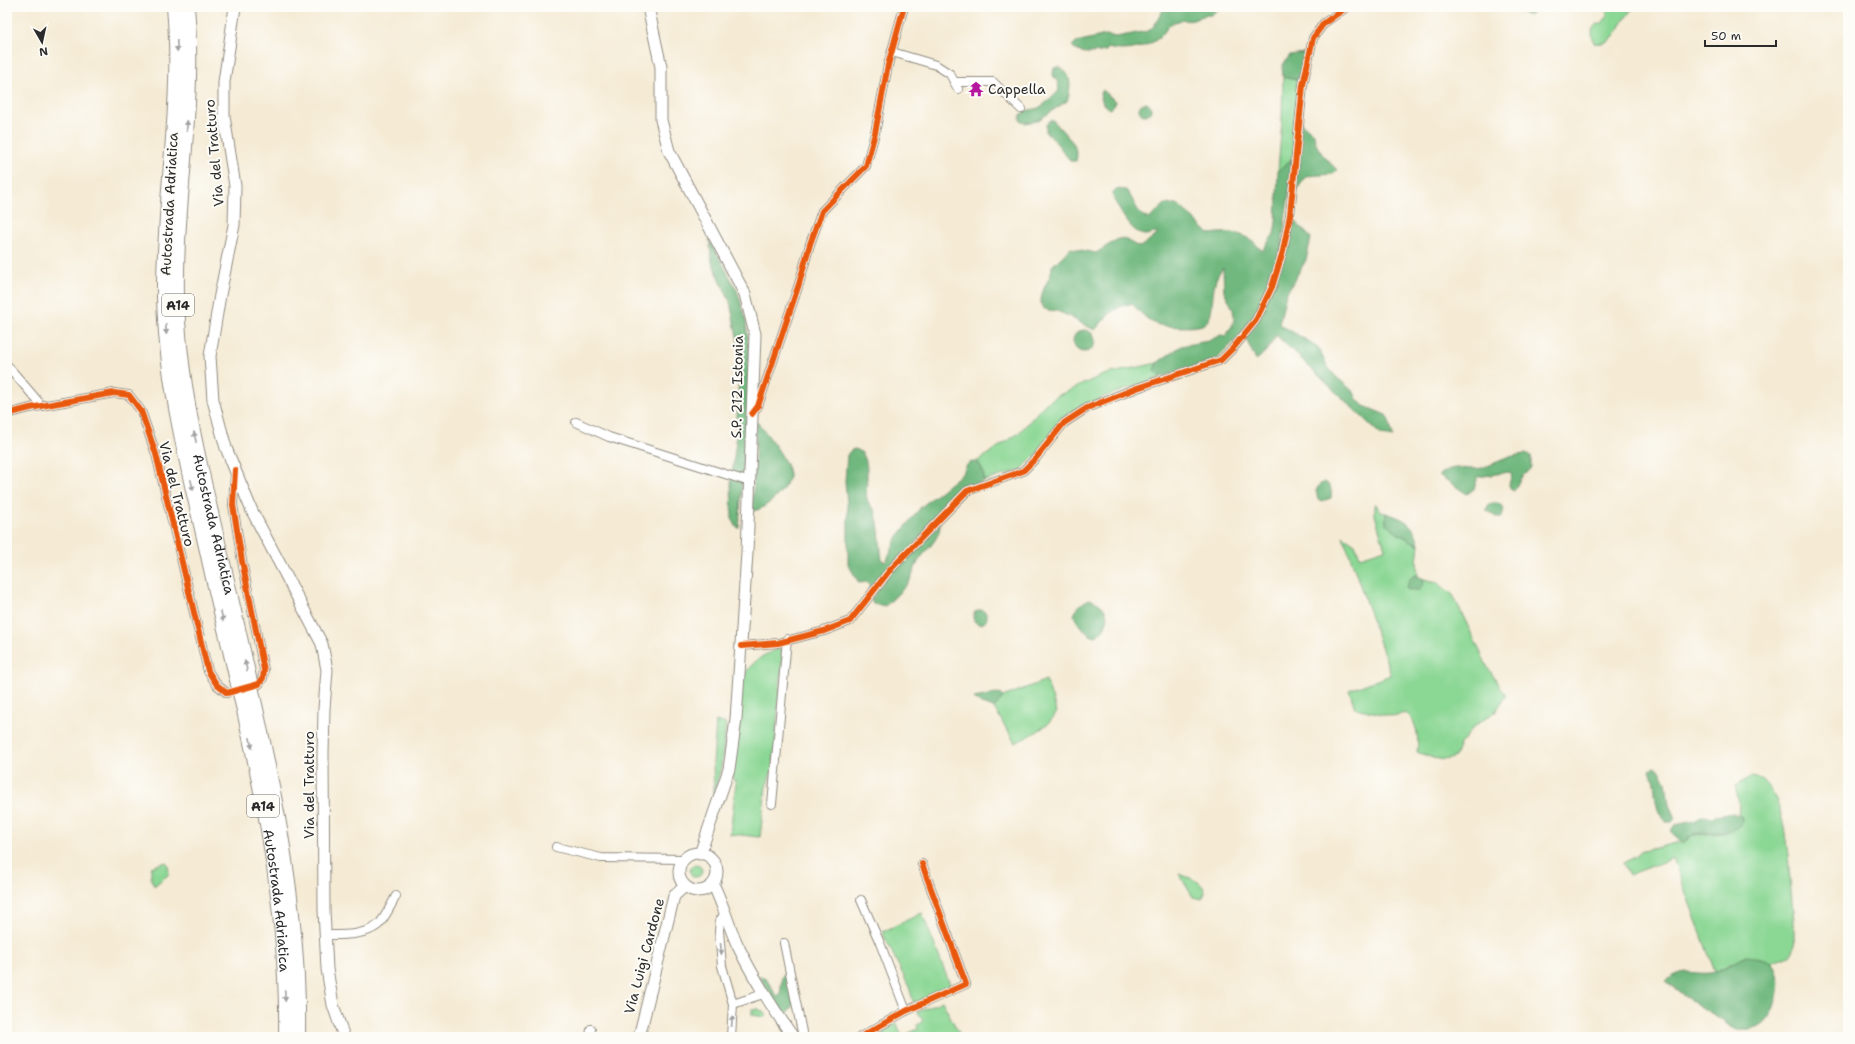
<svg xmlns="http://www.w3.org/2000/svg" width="1855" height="1044" font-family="'Shantell Sans',sans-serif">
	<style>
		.green { fill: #8bd794; stroke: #5b8160 }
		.forest { fill: #70b87e; stroke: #4e7254 }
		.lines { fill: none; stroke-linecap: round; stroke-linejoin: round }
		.street-casing { stroke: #908b80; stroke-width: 10 }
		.secondary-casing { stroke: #908b80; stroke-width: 13 }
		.highway-casing { stroke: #908b80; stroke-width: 16 }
		.street { stroke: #fff; stroke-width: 8 }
		.secondary { stroke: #fff; stroke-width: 11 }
		.highway { stroke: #fff; stroke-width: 14 }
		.highway-bridge-casing { stroke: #908b80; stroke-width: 16; stroke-linecap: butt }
		.highway-bridge { stroke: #fff; stroke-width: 14 }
		.cycleway-casing { stroke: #fdfcf7; stroke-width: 8 }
		.cycleway { stroke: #e8590c; stroke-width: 6 }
		.oneway { fill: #a0a0a0 }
		.labels { text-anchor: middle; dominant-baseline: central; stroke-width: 4; stroke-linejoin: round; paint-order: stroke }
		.shield { fill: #fdfcf7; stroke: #6a6a68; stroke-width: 1 }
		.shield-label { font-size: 13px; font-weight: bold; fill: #2b2b2b }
		.poi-label { font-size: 14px; fill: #2b2b2b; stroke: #fdfcf7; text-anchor: start }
		.street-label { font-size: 14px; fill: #2b2b2b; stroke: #fdfcf7 }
	</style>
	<rect width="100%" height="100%" fill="#fdfcf7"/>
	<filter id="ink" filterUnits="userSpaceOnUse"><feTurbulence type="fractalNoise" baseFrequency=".025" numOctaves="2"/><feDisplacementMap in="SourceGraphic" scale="8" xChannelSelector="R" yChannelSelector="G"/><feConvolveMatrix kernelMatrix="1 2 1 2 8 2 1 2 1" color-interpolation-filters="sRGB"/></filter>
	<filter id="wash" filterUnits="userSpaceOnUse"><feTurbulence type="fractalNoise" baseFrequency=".012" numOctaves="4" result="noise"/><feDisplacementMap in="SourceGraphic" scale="16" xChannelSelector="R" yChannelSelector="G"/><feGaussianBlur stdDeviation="0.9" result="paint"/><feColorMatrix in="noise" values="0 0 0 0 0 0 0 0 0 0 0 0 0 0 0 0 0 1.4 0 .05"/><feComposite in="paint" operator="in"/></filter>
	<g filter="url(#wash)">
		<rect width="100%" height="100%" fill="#f5ebd5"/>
		<g class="green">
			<path d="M 1606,7 L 1635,7 C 1620,18 1618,47 1594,43 C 1591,33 1590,25 1602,23 L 1607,17 Z"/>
			<path d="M 1283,77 L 1292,79 L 1303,79 L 1294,157 L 1278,171 L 1282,119 Z"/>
			<path d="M 1157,363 L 1154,371 L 1164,376 L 1101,398 L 1080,410 L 1021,470 L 984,481 C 984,474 983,466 976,462 L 1019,433 L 1045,404 L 1057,396 L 1103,375 Z"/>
			<path d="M 1375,503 L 1381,512 L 1386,513 L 1386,523 L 1397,533 L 1419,545 L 1417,562 L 1418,576 L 1415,575 L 1411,577 L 1407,585 L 1423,584 L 1424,579 L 1437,582 L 1453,595 L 1488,668 L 1506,695 L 1496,711 L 1476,725 L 1460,744 L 1455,757 C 1443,763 1430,757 1417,752 C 1419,738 1417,721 1406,713 L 1392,716 L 1355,708 L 1349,690 L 1391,675 L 1343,536 L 1355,544 L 1360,557 L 1385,549 L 1375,515 Z"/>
			<path d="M 778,649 L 783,650 L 773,769 L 766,787 L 760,837 L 730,834 L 736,783 L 731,775 L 743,678 C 749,664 763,654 778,649 Z"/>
			<path d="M 1046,680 L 1057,712 C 1049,727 1030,736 1015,743 L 994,708 L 1003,697 Z"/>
			<path d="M 716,721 L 726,724 L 721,767 L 714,794 L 713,763 Z"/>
			<path d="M 1751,777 C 1755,778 1760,778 1763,780 C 1787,802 1788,861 1791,891 C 1792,907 1795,920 1794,936 C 1794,940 1795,945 1794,949 C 1791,958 1779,959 1772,963 L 1759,958 L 1730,964 L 1715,972 L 1673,858 L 1629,875 L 1623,863 L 1637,856 L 1640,852 L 1680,842 L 1683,843 L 1693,835 L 1724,833 L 1742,817 L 1738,815 L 1739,803 L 1735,786 Z"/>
			<path d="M 166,862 L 168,864 L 169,874 L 154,886 L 151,878 L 151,867 Z"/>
			<circle cx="696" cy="871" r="6"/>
			<path d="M 1179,874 C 1188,877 1205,882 1205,893 L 1202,899 L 1193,897 Z"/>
			<path d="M 922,913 L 951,987 L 914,1004 L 909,987 L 882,932 Z"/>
			<path d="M 942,1001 L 961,1037 L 881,1037 L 885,1030 L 897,1024 L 902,1036 L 918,1029 L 917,1025 L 923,1021 L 918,1012 Z"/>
			<path d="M 752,1009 L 758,1009 L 766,1013 L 765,1017 L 752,1015 Z"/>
		</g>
		<g class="forest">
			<path d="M 1171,7 L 1221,7 L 1211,15 C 1204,15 1202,16 1196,19 C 1187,23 1180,17 1170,25 C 1166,28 1164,33 1160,37 C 1147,48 1125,53 1108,48 L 1106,51 C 1094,53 1080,56 1072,46 L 1076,42 L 1106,35 L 1116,37 L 1148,31 L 1154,26 L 1163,10 Z"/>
			<path d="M 1520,7 L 1535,7 L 1535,11 L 1529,16 L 1523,13 Z"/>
			<path d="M 1304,53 L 1307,54 L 1303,79 L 1292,79 L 1283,77 L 1282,66 L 1290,55 Z"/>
			<path d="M 1058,67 C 1073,72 1071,89 1067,101 L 1037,121 L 1025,123 L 1020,120 C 1021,107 1032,112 1040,107 C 1045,104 1056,95 1059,90 L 1058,83 L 1053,75 L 1054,68 Z"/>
			<path d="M 1103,90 L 1115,101 L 1115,105 L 1112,108 L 1109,109 L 1103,104 L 1100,94 Z"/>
			<circle cx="1145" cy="109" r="6"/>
			<path d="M 1053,120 L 1074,144 L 1077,155 L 1076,161 L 1071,161 C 1062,152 1055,138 1046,133 L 1046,125 L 1049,121 Z"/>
			<path d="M 1301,123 L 1314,134 C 1315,150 1327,159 1337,170 L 1333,174 L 1307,176 L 1294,193 Z"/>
			<path d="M 1294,157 L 1280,257 L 1253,322 L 1217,359 L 1164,376 L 1159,376 L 1154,370 L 1157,363 L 1181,346 L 1208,341 L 1221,335 L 1226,336 L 1233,324 L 1234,318 L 1233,309 L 1224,291 L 1223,268 C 1210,282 1215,299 1210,316 C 1209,320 1206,323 1202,325 C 1196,328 1163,327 1156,324 C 1147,320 1139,311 1132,304 C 1116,304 1105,319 1095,330 C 1082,325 1071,316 1057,311 C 1051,310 1047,311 1042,307 C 1037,292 1052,280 1052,266 L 1071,248 L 1096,253 L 1118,239 L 1125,238 L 1133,244 L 1140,247 L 1157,235 L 1157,233 C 1153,233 1148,235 1145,235 C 1132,235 1115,204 1112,194 L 1116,189 L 1126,190 C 1135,200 1136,215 1149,219 L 1165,204 L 1179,205 L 1209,234 C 1232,231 1247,232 1262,251 L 1274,234 L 1276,222 L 1278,171 Z"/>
			<path d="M 1292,218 L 1311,238 L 1306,260 L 1286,294 L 1279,324 L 1318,347 L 1327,366 L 1335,376 L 1354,392 L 1357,399 L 1364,406 L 1386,415 L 1389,421 L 1393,437 L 1381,435 L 1276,335 C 1272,344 1265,354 1256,360 L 1245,337 L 1256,325 Z"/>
			<path d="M 709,239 L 737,290 L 746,320 L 749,354 L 748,396 L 739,528 L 736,527 L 732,518 L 731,483 L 736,440 L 740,352 L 730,302 L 712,262 Z"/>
			<circle cx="1084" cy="341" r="11"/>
			<path d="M 757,422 C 765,431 791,464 789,477 C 787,484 781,492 776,497 C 769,503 762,510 752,511 Z"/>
			<path d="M 855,449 C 874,454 864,486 867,499 C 868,505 875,508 876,514 C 880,529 880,545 882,560 L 886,562 L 896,539 L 921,507 L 963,473 L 966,466 L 969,463 L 973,462 L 979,463 L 983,472 L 984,481 L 967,490 L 868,591 L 870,585 L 866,582 L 859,583 L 848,564 L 848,514 L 845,481 L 847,455 L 851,450 Z"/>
			<path d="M 1525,454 L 1531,456 L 1531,468 L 1520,479 L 1514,491 L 1510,489 L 1509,484 L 1512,474 L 1509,472 L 1478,477 L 1474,489 L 1467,494 L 1439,475 C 1455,462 1466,472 1482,468 C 1497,463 1509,455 1525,454 Z"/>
			<path d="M 1325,482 C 1331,486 1332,490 1331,498 L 1322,501 L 1318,499 L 1316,491 L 1319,485 Z"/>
			<path d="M 1493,503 L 1498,503 L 1504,508 L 1502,517 L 1496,517 L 1486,510 L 1489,504 Z"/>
			<path d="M 1386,513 C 1405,519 1415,524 1419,545 L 1397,533 L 1386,523 Z"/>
			<path d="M 940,523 C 941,539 926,549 918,562 C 914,568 913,576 909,582 C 906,586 890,602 885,606 L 873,604 L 871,600 L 891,571 Z"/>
			<path d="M 1415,575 L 1424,579 L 1423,584 L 1419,590 L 1409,590 L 1406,588 C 1408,582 1410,578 1415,575 Z"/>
			<path d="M 1089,599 C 1111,606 1113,624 1095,637 C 1086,634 1077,624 1074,615 L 1078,606 Z"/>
			<circle cx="980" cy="617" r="7"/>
			<path d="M 1000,693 L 1003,697 L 994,708 L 981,704 L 974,698 Z"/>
			<path d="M 1654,767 L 1659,769 L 1666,781 L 1669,805 L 1675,818 L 1672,821 L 1666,821 C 1653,810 1657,794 1653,779 C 1652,776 1651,774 1650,770 Z"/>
			<path d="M 1733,813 L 1742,817 L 1741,825 C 1721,841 1698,824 1683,843 L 1670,831 L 1675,825 L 1694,821 L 1703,816 L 1711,817 Z"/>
			<path d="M 1747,956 C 1755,957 1767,958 1773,964 C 1785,977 1776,1010 1766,1021 C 1759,1029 1747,1030 1737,1029 C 1732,1027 1726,1022 1721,1019 C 1702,1008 1683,996 1666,981 C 1687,966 1689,975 1710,973 C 1719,973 1737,960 1747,956 Z"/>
			<path d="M 788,968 L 794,1005 L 786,1015 L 781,1016 L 759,975 L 767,980 L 777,997 L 780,996 L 782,977 Z"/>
		</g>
	</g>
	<g filter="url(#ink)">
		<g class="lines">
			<g class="street-casing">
				<g id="street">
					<path d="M 892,52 L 936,65 L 950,74 L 958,89"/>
					<path d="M 954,82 L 993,82 L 1021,109"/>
					<path d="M 7,365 L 42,406"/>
					<path d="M 7,414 L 30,408 L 114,393 L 129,395 L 141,411 L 156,454 L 208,671 L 217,685 L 227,693"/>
					<path d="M 752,414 L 758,406 L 799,284 L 810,244 L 822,211 L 866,166 L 875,133 L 888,65 L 904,7"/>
					<path d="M 576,422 L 609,437 L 750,482"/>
					<path d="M 235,473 L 233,505 L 242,561 L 264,670 L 263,678 L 259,684"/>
					<path d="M 741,646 L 778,643 L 824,631 L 850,621 L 890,570 L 967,491 L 1023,471 L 1036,458 L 1064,423 L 1087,408 L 1137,388 L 1221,360 L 1234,347 L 1256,320 L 1272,287 L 1283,251 L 1290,215 L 1303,85 L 1313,38 L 1324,23 L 1347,7"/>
					<path d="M 772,804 L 787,639"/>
					<path d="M 556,847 L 601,858 L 685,859"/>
					<path d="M 861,900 L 880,943 L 906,1011"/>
					<path d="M 726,913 L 720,920 L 719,931 L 722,966 L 733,1004 L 731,1037"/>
					<path d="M 326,935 C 342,935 364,936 378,925 C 384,920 392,903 396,896"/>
					<path d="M 784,943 L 803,1037"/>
					<path d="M 733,1004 L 763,994"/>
					<path d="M 590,1037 L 591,1029"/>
					<path d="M 860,1037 L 906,1011 L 966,984 L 922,864"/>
				</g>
			</g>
			<g class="secondary-casing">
				<g id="secondary">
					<path d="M 235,7 L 224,82 L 224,116 L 235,186 L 234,225 L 220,295 L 210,356 L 213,400 L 226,448 L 252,511 L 322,644 L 327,670 L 324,709 L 323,755 L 324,910 L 327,969 L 333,1005 L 344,1037"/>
					<path d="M 648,7 L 661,67 L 661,120 L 669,151 L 745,294 L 755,334 L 747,553 L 736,719 L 729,769 L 700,854"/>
					<circle cx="698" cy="872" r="19"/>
					<path d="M 713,884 C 723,904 728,924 737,944 C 753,978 772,1007 793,1037"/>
					<path d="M 639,1037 L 674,896 L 685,886"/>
				</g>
			</g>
			<g class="highway-casing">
				<g id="highway">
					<path d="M 174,7 C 183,104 163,200 164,296 C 166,392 193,485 213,578"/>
					<path id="s1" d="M 187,7 C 196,104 175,200 177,297 C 179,399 209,499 231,598"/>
				</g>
			</g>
			<use href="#street" class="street"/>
			<use href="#secondary" class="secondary"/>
			<use href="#highway" class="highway"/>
			<g class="highway-bridge-casing">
				<g id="highway-bridge">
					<path id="s2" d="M 213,578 C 248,728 289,882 286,1037"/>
					<path d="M 231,598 C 263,740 301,890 298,1037"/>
				</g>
			</g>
			<use href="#highway-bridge" class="highway-bridge"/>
			<g class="cycleway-casing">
				<g id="cycleway">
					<path d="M 7,414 L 30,408 L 114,393 L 129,395 L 141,411 L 156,454 L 208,671 L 217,685 L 227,693 L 259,684 L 263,678 L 264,670 L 242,561 L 233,505 L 235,470"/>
					<path d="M 752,414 L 758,406 L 799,284 L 810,244 L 822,211 L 866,166 L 875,133 L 888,65 L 904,7"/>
					<path d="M 741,646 L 778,643 L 824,631 L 850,621 L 890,570 L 967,491 L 1023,471 L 1036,458 L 1064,423 L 1087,408 L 1137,388 L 1221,360 L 1234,347 L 1256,320 L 1272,287 L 1283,251 L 1290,215 L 1303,85 L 1313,38 L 1324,23 L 1347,7"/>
					<path d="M 860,1037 L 906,1011 L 966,984 L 922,864"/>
				</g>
			</g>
			<use href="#cycleway" class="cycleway"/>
		</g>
		<defs><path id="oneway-solid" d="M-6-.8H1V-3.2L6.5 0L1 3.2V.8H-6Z"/></defs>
		<g class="oneway">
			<use href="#oneway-solid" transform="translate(177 46) rotate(88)"/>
			<use href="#oneway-solid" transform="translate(187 126) rotate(-86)"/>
			<use href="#oneway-solid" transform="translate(166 329) rotate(86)"/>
			<use href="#oneway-solid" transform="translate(195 437) rotate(-102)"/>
			<use href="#oneway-solid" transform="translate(192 485) rotate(77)"/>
			<use href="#oneway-solid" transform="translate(222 616) rotate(77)"/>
			<use href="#oneway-solid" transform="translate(246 666) rotate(-103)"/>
			<use href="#oneway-solid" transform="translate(251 743) rotate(79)"/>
			<use href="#oneway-solid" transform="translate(721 949) rotate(85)"/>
			<use href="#oneway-solid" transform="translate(285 996) rotate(88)"/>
			<use href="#oneway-solid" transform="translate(732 1021) rotate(-86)"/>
		</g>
	</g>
	<defs>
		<g id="temple-bare" transform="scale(1.2)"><path d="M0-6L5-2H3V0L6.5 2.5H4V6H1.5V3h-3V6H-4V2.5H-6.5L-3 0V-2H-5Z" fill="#b5179e" stroke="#fdfcf7" stroke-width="2.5" paint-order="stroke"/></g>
	</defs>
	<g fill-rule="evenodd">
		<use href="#temple-bare" x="976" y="89"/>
	</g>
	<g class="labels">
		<g class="shield">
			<rect x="162" y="294" width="32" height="22" rx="3"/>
			<rect x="247" y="795" width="32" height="22" rx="3"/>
		</g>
		<g class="shield-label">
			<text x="178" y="305">A14</text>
			<text x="263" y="806">A14</text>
		</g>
		<g class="poi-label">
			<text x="988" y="89">Cappella</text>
		</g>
		<g class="street-label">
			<text transform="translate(214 153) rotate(-95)">Via del Tratturo</text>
			<text transform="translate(169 204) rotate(-87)">Autostrada Adriatica</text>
			<text transform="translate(737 387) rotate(-89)">S.P. 212 Istonia</text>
			<text transform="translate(177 494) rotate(76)">Via del Tratturo</text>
			<text stroke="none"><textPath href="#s1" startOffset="521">Autostrada Adriatica</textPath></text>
			<text transform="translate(309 785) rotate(-90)">Via del Tratturo</text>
			<text stroke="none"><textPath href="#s2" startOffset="329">Autostrada Adriatica</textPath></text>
			<text transform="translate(644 956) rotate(-75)">Via Luigi Cardone</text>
		</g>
	</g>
	<rect width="1855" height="1044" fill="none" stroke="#fdfcf7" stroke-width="24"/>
	<g transform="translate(42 42) rotate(171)" stroke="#fdfcf7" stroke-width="3" paint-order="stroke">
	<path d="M0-3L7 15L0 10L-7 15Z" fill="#2b2b2b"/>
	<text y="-6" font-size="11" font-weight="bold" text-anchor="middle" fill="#2b2b2b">N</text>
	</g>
	<path d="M1705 40v6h71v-6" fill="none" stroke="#2b2b2b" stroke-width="2"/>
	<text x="1711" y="40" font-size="12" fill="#2b2b2b" stroke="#fdfcf7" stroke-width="3" paint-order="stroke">50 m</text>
</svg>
